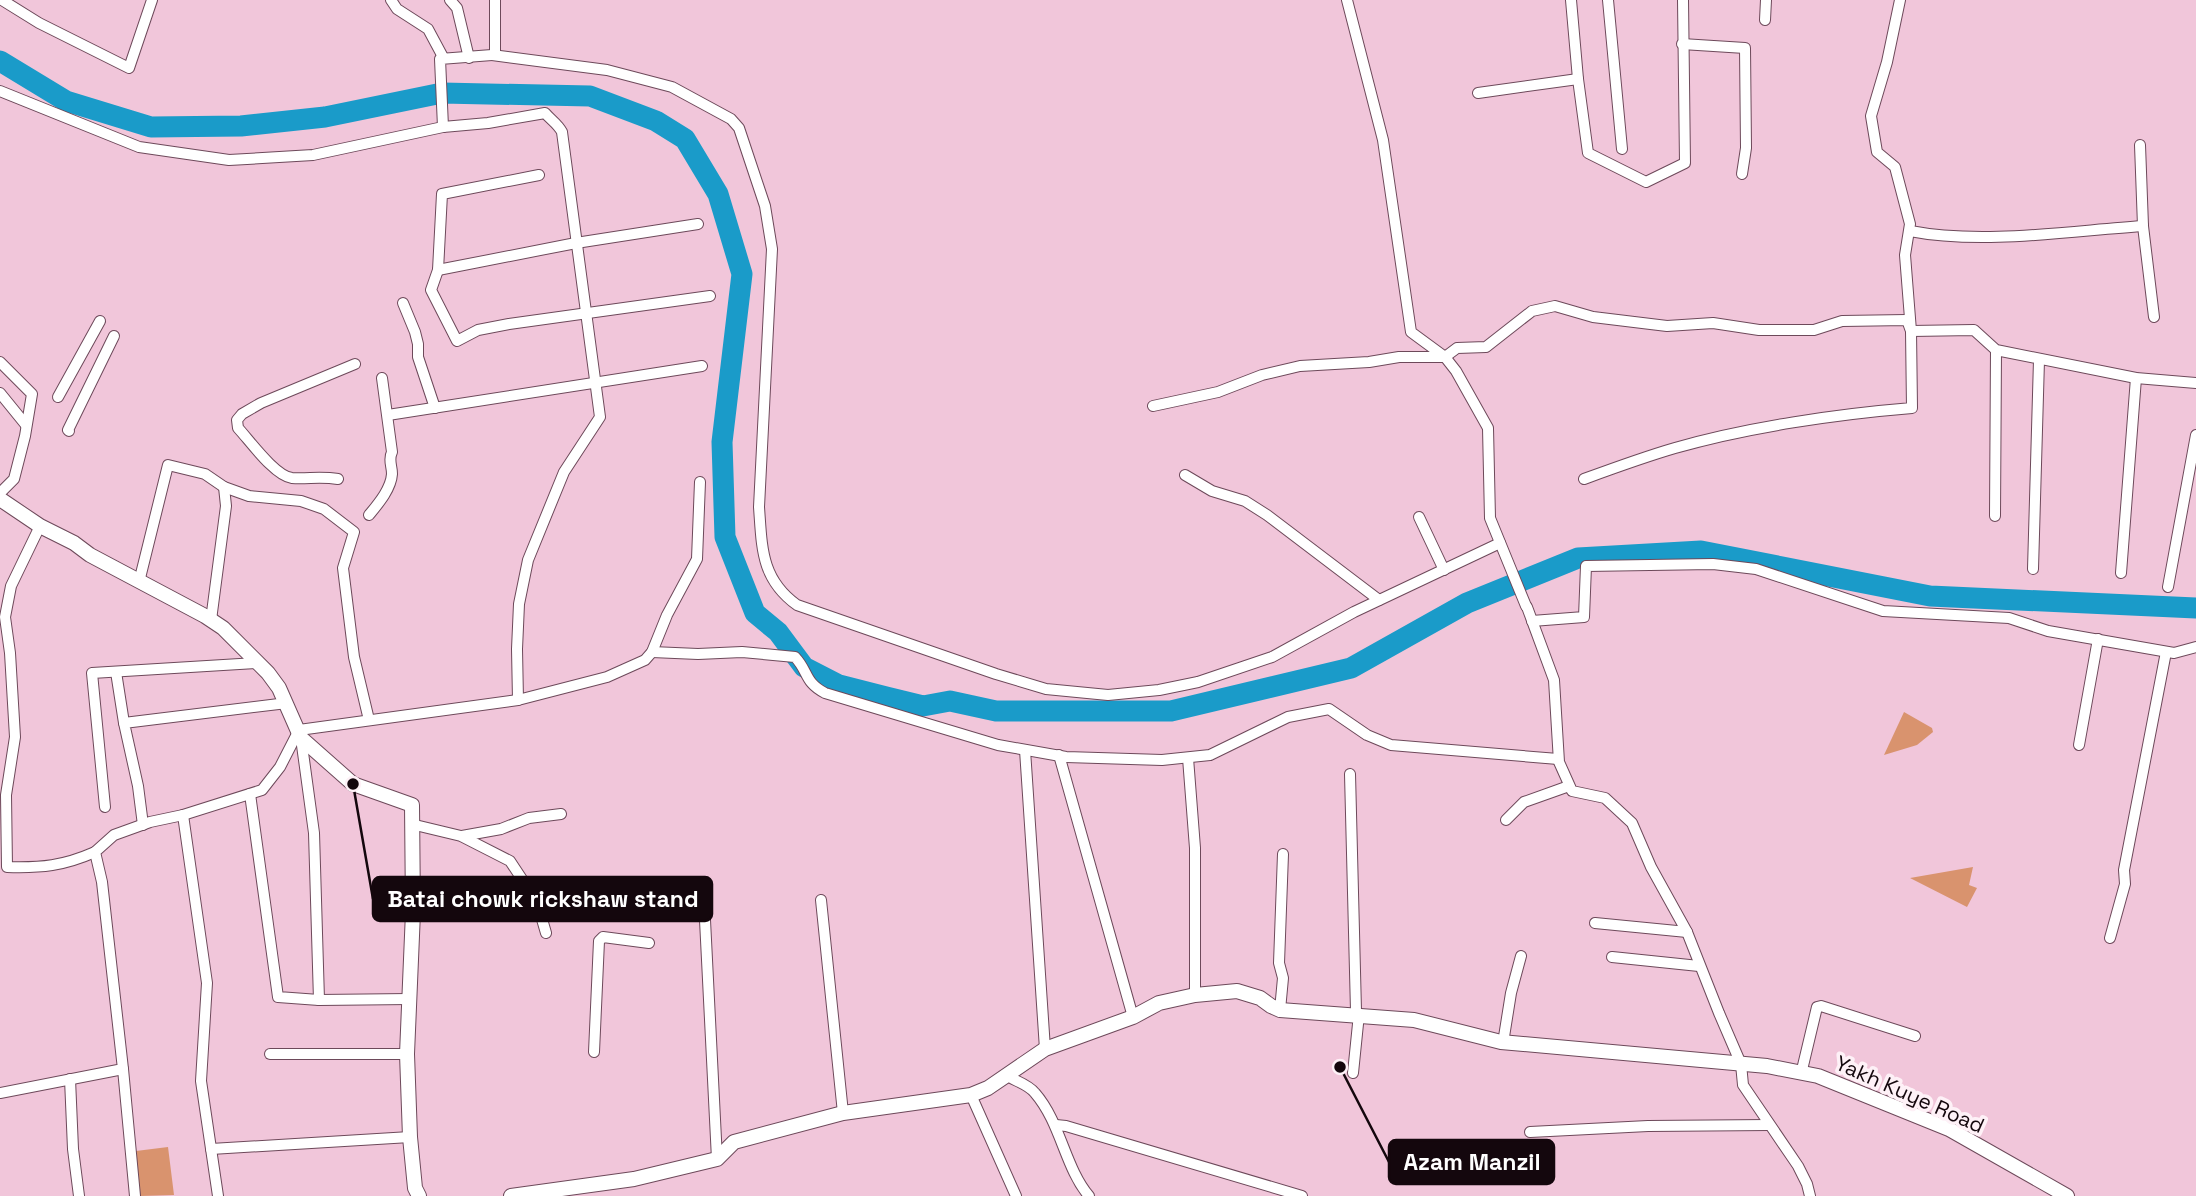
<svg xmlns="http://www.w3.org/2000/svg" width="2196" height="1196" font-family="'Space Grotesk',sans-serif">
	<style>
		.green { fill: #d9936e }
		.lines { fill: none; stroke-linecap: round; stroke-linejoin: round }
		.river { stroke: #1a9bc9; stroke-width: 21 }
		.street-casing { stroke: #6d495a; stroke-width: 12 }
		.secondary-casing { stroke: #6d495a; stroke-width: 16 }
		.street { stroke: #fff; stroke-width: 10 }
		.secondary { stroke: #fff; stroke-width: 14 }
		.labels { text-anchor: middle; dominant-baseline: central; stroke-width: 7; stroke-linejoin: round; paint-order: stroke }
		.street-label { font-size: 21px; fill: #14070d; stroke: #fef1f7 }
		.leader { fill: none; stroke: #14070d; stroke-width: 2.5 }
		.callout-dot { fill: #14070d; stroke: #fef1f7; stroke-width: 2.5 }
		.callout { fill: #14070d; stroke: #14070d; stroke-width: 2.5 }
		.callout-label { font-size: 23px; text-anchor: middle; font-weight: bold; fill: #fff }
	</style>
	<rect width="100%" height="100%" fill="#f1c6da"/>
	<g class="green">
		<path d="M 1904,712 L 1932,728 L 1933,732 L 1917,745 L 1884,755 Z"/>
		<path d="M 1973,867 L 1969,885 L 1977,888 L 1967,907 L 1910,878 Z"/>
		<path d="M 168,1147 L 174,1195 L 140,1196 L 136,1151 Z"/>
	</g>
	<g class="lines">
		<path class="river" d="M 0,61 L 66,101 L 151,127 L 241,126 L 325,117 L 442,93 L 590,96 L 656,121 L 685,139 L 718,194 L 742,274 L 722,442 L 725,537 L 755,613 L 778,632 L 804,667 L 839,685 L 886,697 L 923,706 L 950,701 L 996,711 L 1171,711 L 1351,668 L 1467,603 L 1578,558 L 1701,551 L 1930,596 L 2196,608"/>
		<g class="street-casing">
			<g id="street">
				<path d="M 2,0 L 39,23 L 129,68 L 152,0"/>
				<path d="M 391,0 L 397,9 L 428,29 L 443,57"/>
				<path d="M 450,0 L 457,8 L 469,58"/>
				<path d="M 1347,0 L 1383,140 L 1411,332 L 1445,357 L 1456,371 L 1488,428 L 1490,518 L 1526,606"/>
				<path d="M 1571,0 L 1578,79 L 1588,153 L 1646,182 L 1685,163 L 1683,0"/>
				<path d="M 1608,0 L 1622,149"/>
				<path d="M 1765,20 L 1766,0"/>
				<path d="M 1682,44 L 1745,48 L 1746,148 L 1742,174"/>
				<path d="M 492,55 L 607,70 L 672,87 L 731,119 L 739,128 L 765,206 L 772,249 L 759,507 C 762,548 761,579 797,605 L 996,674 L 1046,689 L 1108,695 L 1159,690 L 1198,682 L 1272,657 L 1354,612 L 1500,543"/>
				<path d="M 0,91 L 139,147 L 229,160 L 313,155 L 443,127 L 488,123 L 545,113 C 551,120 558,124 562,132 L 600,417 L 564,472 L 528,560 L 519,604 L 517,649 L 518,700"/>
				<path d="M 1478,93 L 1578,79"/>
				<path d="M 443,127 L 440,59 L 492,55 L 495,53 L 495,0"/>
				<path d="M 2140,145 L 2143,226 L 2154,317"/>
				<path d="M 539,175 L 442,194 L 438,270 L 431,290 L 457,341 L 478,330 L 509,324 L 710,296"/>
				<path d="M 1910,231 C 1982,245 2069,231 2143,226"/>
				<path d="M 438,270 L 576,243 L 698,224"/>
				<path d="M 403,303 L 415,332 L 418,344 L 418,357 L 435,408"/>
				<path d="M 0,362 L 32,394 L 25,436 L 14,479 L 0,493"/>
				<path d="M 0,393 L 26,425"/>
				<path d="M 58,397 L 100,321"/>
				<path d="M 1153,406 L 1218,392 L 1262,375 L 1300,366 L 1369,362 L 1399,357 L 1445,357 L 1457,348 L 1486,347 L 1532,311 L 1555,306 L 1593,317 L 1667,326 L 1713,323 L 1759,330 L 1814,330 L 1842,321 L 1907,320 L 1911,331 L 1974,330 L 1996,350 L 2136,378 L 2196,383"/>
				<path d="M 388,415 L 702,366"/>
				<path d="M 69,431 L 68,430 L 114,336"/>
				<path d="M 1185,475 L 1212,491 L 1245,501 L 1267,515 L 1379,600"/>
				<path d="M 338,479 C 320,476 309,479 292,478 C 275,476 250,441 238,428 L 237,420 L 242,414 L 261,403 L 355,364"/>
				<path d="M 1584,479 C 1614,468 1644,457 1675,448 C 1748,427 1838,414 1912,408 L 1911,331 L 1905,255 L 1910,224 L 1895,167 L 1877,152 L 1871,116 L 1887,62 L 1900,0"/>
				<path d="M 369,515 C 378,504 391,489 392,474 C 392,465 388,460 392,452 L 382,378"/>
				<path d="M 1995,516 L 1996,350"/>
				<path d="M 1419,517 L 1444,570"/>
				<path d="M 40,526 L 11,586 L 5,617 L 10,653 L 15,737 L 6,795 L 7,867 C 42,868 63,866 95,852"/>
				<path d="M 2033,569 L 2039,360"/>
				<path d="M 2121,573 L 2136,378"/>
				<path d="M 139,582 L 168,465 L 205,474 L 224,487 L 249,496 L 301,501 L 324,509 L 354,532 L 343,568 L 354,657 L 369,720"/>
				<path d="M 2168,587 L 2196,435"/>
				<path d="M 1527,607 L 1554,680 L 1559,762 L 1572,791 L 1605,798 L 1632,823 L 1651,867 L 1687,932 L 1719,1013 L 1741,1064 L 1743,1085 L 1798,1166 L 1807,1184 L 1810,1196"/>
				<path d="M 211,620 L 226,506 L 224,487"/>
				<path d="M 1532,621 L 1584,617 L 1586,566 L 1713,564 L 1756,569 L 1883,611 L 2009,618 L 2048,631 L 2174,653 L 2196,647"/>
				<path d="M 652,652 L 698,654 L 742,652 L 795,657 C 809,672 804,682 825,693 L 998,745 L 1066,757 L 1162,760 L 1210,755 L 1288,717 L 1329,709 L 1367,735 L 1391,745 L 1558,759"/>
				<path d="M 116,672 L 124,723"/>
				<path d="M 301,738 L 314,833 L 319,1000"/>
				<path d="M 2079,745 L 2098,639"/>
				<path d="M 1025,750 L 1045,1049"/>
				<path d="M 1059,755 L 1133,1017"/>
				<path d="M 1188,758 L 1195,848 L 1195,995"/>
				<path d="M 1350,774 L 1356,1011 L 1359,1014 L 1353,1073"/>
				<path d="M 250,794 L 278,997 L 319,1000 L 410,999"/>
				<path d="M 105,807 L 92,673 L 257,663"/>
				<path d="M 183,815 L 207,983 L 201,1081 L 218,1196"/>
				<path d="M 1506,820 L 1524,802 L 1569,786"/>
				<path d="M 411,824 L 461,836 L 510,861 L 537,902 L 546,933"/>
				<path d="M 143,825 L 138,786 L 124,723 L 287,703"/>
				<path d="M 462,836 L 501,829 L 529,818 L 561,814"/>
				<path d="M 821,900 L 843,1113"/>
				<path d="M 705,920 L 717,1159"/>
				<path d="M 1595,923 L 1687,932"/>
				<path d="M 2110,938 L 2125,884 L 2124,870 L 2166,652"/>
				<path d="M 1612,957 L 1699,966"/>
				<path d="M 1280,1010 L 1283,978 L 1279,963 L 1283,854"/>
				<path d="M 1503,1043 L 1511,993 L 1521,956"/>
				<path d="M 594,1052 L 599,941 L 603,937 L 649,943"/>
				<path d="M 270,1054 L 407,1054"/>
				<path d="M 123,1069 L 135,1196"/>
				<path d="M 1801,1074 L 1817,1007 L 1821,1006 L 1915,1036"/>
				<path d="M 1007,1076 C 1016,1081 1029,1085 1035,1093 C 1061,1123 1065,1168 1089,1196"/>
				<path d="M 70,1079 L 73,1149 L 79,1196"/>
				<path d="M 0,1093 L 123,1069 L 102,882 L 95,852 L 114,835 L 150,822 L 183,815 L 262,790 L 280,767 L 299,730 L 518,700 L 607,677 L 645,660 L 652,652 L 667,615 L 697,559 L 700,482"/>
				<path d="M 971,1095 L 1016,1196"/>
				<path d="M 1056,1125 L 1066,1126 L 1302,1196"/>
				<path d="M 1530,1132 L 1648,1126 L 1769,1125"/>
				<path d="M 211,1149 L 410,1137"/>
			</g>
		</g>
		<g class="secondary-casing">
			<g id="secondary">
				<path d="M 0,499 L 40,526 L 74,543 L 90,555 L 205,616 L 223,628 L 268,673 L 279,688 L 301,738 L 353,784 L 412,805 L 413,912 L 407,1054 L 410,1137 L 415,1188 L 419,1196"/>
				<path d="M 511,1196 L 634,1179 L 717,1159 L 734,1142 L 843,1113 L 971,1095 L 988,1088 L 1045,1049 L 1133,1017 L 1159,1003 L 1195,995 L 1237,991 L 1260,998 L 1271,1006 L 1280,1010 L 1414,1020 L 1501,1042 L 1767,1066 L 1818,1076 L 1949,1129 L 2067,1196"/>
			</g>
		</g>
		<use href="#street" class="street"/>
		<use href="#secondary" class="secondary"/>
	</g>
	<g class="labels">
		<g class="street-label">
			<text transform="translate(1910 1094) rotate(24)">Yakh Kuye Road</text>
		</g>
	</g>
	<path class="leader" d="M353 784L373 899M1340 1067L1389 1162"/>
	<g class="callout-dot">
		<circle cx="353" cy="784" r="7"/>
		<circle cx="1340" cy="1067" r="7"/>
	</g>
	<g class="callout">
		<rect x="373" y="877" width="339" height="44" rx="7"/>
		<rect x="1389" y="1140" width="165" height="44" rx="7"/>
	</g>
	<g class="callout-label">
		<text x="543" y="907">Batai chowk rickshaw stand</text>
		<text x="1472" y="1170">Azam Manzil</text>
	</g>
</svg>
